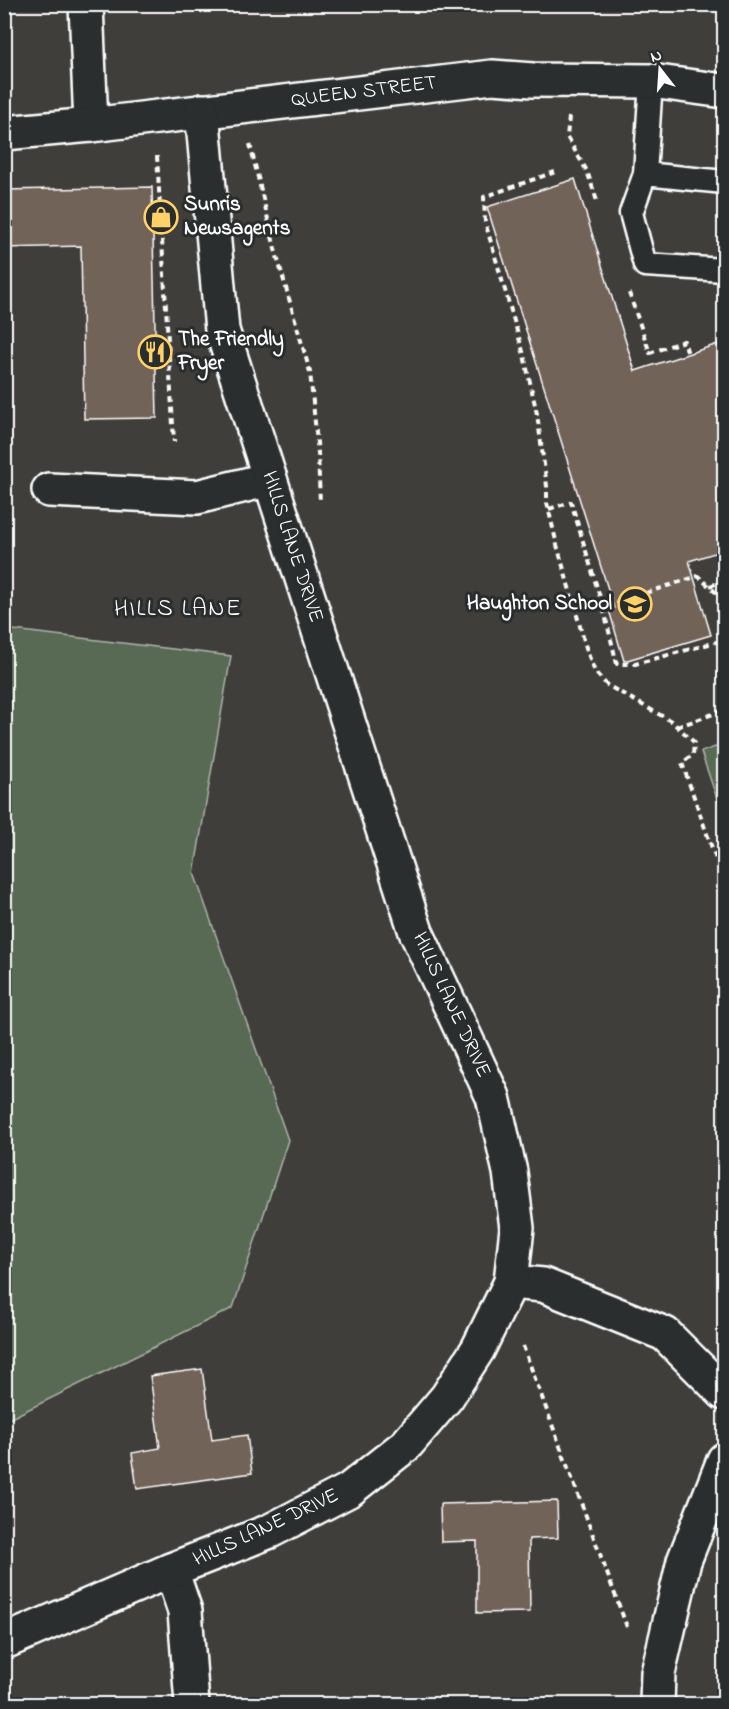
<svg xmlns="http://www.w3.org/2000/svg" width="729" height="1709" font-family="'Indie Flower',sans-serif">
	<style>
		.green { fill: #586a53; stroke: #acb4a9; stroke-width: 1.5 }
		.building { fill: #726459; stroke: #fff; stroke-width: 1.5 }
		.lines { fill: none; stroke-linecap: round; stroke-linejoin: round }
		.lane-casing { stroke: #fff; stroke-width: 27 }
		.street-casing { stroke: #fff; stroke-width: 38 }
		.path { stroke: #fff; stroke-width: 4; stroke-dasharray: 6 4.5; stroke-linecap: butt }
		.lane { stroke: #2a2d2e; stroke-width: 22 }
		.street { stroke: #2a2d2e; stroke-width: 33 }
		.labels { text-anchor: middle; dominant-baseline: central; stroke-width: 6; stroke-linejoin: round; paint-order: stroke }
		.street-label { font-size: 21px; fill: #fff; stroke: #2a2d2e }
		.poi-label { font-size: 21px; font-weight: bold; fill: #fff; stroke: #2a2d2e; text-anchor: start }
		.quarter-label { font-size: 24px; letter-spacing: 1.5px; fill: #fff; stroke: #2a2d2e }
	</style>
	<rect width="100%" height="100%" fill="#403e3b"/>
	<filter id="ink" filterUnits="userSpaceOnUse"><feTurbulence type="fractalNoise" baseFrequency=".0167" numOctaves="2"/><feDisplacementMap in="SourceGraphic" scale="12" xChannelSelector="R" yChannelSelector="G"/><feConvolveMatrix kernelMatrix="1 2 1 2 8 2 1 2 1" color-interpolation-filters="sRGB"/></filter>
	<g filter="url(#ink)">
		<g class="green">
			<path d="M 5,629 L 231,656 L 194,873 L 288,1140 L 233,1308 L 5,1421 Z"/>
			<path d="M 724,744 L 724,819 L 701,752 Z"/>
		</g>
		<g class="building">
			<path d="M 575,179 L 635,371 L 724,342 L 724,550 L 689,561 L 711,635 L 624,661 L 609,610 L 614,608 L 487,207 Z"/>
			<path d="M 152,187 L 157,418 L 84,419 L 81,246 L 4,248 L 4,190 Z"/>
			<path d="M 202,1369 L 212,1440 L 247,1435 L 252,1473 L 137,1489 L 132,1453 L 160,1448 L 150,1376 Z"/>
			<path d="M 557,1501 L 558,1538 L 529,1539 L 530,1612 L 477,1613 L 477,1541 L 441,1542 L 440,1504 Z"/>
		</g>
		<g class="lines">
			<g class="lane-casing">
				<g id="lane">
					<path d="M 645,174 L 651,81"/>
					<path d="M 724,182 L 645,174 L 631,213 L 645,265 L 724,270"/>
				</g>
			</g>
			<g class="street-casing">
				<g id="street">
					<path d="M 86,4 L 91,125"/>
					<path d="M 4,133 L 91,125 L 492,77 L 533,80 L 651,81 L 724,91"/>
					<path d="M 49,490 L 197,497 L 270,479"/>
					<path d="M 511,1282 L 543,1285 L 665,1334 L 724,1393"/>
					<path d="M 171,1570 L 185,1611 L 192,1704"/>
					<path d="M 4,1642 L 171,1570 L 270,1531 L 349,1490 L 406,1445 L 447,1397 L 478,1349 L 511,1282 L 517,1228 L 510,1172 L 493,1097 L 416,932 L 222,330 L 202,111"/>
					<path d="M 657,1704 L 658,1673 L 684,1561 L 724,1460"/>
				</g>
			</g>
			<g class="path">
				<path d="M 569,117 L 567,137 L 587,171 L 598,204"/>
				<path d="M 250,144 L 276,253 L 310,372 L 318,453 L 320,503"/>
				<path d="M 157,156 L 174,442"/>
				<path d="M 555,172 L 484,197 L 485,222 L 524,355 L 537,414 L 547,486 L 547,503 L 557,545 L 587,651 L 595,672 L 607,685 L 671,721 L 694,742 L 693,755 L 682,763 L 724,882"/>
				<path d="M 629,293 L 650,353 L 684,341 L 688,354"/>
				<path d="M 549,509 L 571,502 L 603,607"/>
				<path d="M 710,586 L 724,581"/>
				<path d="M 724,600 L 698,576 L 603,607 L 617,664 L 635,664 L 724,640"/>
				<path d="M 677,727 L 724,710"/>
				<path d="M 523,1346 L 627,1627"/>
			</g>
			<use href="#lane" class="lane"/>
			<use href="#street" class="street"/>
		</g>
	</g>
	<defs>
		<g id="shop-ring" transform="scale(1.725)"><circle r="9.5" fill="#2a2d2e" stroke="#ffd166" stroke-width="1.5"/><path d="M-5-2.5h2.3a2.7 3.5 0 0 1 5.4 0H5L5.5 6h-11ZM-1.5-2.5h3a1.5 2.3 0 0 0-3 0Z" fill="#ffd166"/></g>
		<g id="restaurant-ring" transform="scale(1.725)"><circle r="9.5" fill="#2a2d2e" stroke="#ffd166" stroke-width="1.5"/><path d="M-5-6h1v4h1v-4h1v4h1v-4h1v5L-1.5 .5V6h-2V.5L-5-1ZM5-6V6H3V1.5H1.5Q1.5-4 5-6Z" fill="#ffd166"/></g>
		<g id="school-ring" transform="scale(1.725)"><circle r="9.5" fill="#2a2d2e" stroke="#ffd166" stroke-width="1.5"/><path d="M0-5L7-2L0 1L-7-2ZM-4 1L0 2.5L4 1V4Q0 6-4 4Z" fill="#ffd166"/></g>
	</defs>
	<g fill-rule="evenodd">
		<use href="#shop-ring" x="161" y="217"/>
		<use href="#restaurant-ring" x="155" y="352"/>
		<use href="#school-ring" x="635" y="604"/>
	</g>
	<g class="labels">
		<g class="street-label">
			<text transform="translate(364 92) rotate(-7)">QUEEN STREET</text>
			<text transform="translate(292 547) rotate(72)">HILLS LANE DRIVE</text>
			<text transform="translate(451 1005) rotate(65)">HILLS LANE DRIVE</text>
			<text transform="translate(266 1528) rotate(-25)">HILLS LANE DRIVE</text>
		</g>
		<g class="poi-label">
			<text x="184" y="205">Sunris<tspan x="184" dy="24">Newsagents</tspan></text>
			<text x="178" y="340">The Friendly<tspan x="178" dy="24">Fryer</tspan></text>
			<text x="612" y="604" text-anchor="end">Haughton School</text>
		</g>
		<g class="quarter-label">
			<text x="178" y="609">HILLS LANE</text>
		</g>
	</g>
	<rect width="729" height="1709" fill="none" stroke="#2a2d2e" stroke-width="24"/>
	<rect x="12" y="12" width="705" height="1685" fill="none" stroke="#fff" stroke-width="2" filter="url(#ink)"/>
	<g transform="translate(660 69) rotate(343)" stroke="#2a2d2e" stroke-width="4.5" paint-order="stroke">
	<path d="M0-4.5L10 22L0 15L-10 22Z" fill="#ffffff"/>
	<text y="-9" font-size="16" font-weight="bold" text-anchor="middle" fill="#ffffff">N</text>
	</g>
</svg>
